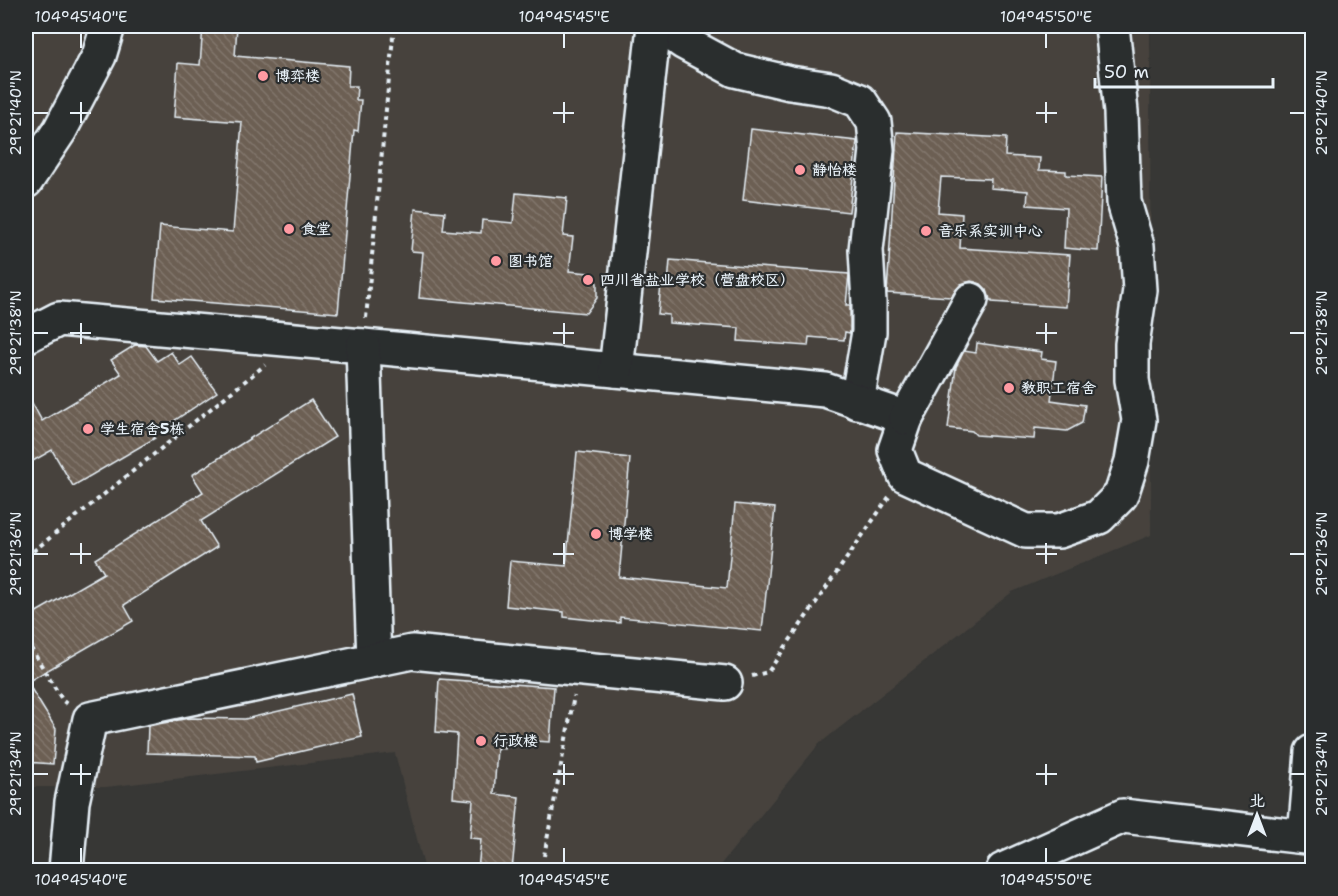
<svg xmlns="http://www.w3.org/2000/svg" width="1338" height="896" font-family="'Shantell Sans','LXGW WenKai TC',sans-serif">
	<style>
		.built { fill: #47433e }
		.building { fill: url(#building-back-hatch); stroke: #e8f1f8; stroke-width: 1.5 }
		.lines { fill: none; stroke-linecap: round; stroke-linejoin: round }
		.minor-casing { stroke: #e8f1f8; stroke-width: 38 }
		.path { stroke: #e8f1f8; stroke-width: 4; stroke-dasharray: 4.5 4.5; stroke-linecap: butt }
		.minor { stroke: #2a2d2e; stroke-width: 33 }
		.ticks { fill: none; stroke: #e8f1f8; stroke-width: 2 }
		.poi-dot { fill: #ff9aa2; stroke: #2a2d2e; stroke-width: 2 }
		.labels { text-anchor: middle; dominant-baseline: central; stroke-width: 4.5; stroke-linejoin: round; paint-order: stroke }
		.poi-label { font-size: 15px; font-weight: bold; fill: #e8f1f8; stroke: #2a2d2e; text-anchor: start }
		.neatline { fill: none; stroke: #e8f1f8; stroke-width: 2 }
		.ticks-label { font-size: 15px; text-anchor: middle; fill: #e8f1f8 }
	</style>
	<defs>
		<pattern id="building-back-hatch" width="6" height="6" patternUnits="userSpaceOnUse" patternTransform="scale(1.5)"><rect width="6" height="6" fill="#6c5f53"/><path d="M-1 5l2 2M0 0l6 6M5-1l2 2" fill="none" stroke="#81766c"/></pattern>
	</defs>
	<rect width="100%" height="100%" fill="#373735"/>
	<filter id="ink" filterUnits="userSpaceOnUse"><feTurbulence type="fractalNoise" baseFrequency=".0167" numOctaves="2"/><feDisplacementMap in="SourceGraphic" scale="12" xChannelSelector="R" yChannelSelector="G"/><feConvolveMatrix kernelMatrix="1 2 1 2 8 2 1 2 1" color-interpolation-filters="sRGB"/></filter>
	<g filter="url(#ink)">
		<path class="built" d="M 26,26 L 1150,26 L 1151,535 L 1012,592 L 819,744 L 716,870 L 425,870 L 395,753 L 106,787 L 26,787 Z"/>
		<g class="building">
			<path d="M 203,26 L 237,26 L 235,56 L 349,66 L 348,86 L 357,86 L 356,100 L 361,100 L 358,131 L 354,130 L 338,313 L 154,298 L 160,226 L 233,232 L 242,122 L 174,117 L 178,63 L 200,65 Z"/>
			<path d="M 751,129 L 857,141 L 849,212 L 743,200 Z"/>
			<path d="M 897,132 L 1006,138 L 1005,156 L 1040,158 L 1039,170 L 1066,171 L 1066,175 L 1102,177 L 1098,251 L 1064,248 L 1066,208 L 1027,205 L 1028,191 L 990,188 L 991,179 L 941,177 L 938,212 L 962,214 L 960,248 L 1070,255 L 1066,307 L 992,302 L 992,300 L 990,300 L 987,290 L 981,284 L 971,281 L 961,284 L 951,297 L 887,293 Z"/>
			<path d="M 516,193 L 567,198 L 563,236 L 573,237 L 569,271 L 589,273 L 597,283 L 597,298 L 586,313 L 419,298 L 423,252 L 411,251 L 415,209 L 445,212 L 443,230 L 481,233 L 482,220 L 513,223 Z"/>
			<path d="M 670,260 L 849,274 L 846,305 L 850,305 L 850,333 L 845,332 L 844,340 L 809,337 L 808,346 L 738,341 L 739,328 L 669,323 L 669,315 L 658,314 L 661,284 L 668,284 Z"/>
			<path d="M 977,343 L 1042,352 L 1041,359 L 1056,361 L 1051,400 L 1085,405 L 1082,423 L 1067,431 L 1035,428 L 1034,439 L 976,435 L 972,431 L 948,428 L 956,367 L 964,351 L 976,353 Z"/>
			<path d="M 135,345 L 146,346 L 157,361 L 171,352 L 180,365 L 192,357 L 217,392 L 153,435 L 155,438 L 73,486 L 52,450 L 26,465 L 26,392 L 42,421 L 121,374 L 111,360 Z"/>
			<path d="M 311,400 L 335,437 L 201,521 L 217,547 L 124,605 L 133,621 L 27,682 L 56,729 L 53,764 L 26,762 L 26,618 L 104,573 L 95,559 L 203,492 L 192,475 Z"/>
			<path d="M 577,452 L 630,458 L 619,577 L 727,588 L 735,504 L 775,508 L 762,631 L 620,617 L 620,623 L 564,617 L 564,612 L 506,606 L 510,561 L 566,566 Z"/>
			<path d="M 439,679 L 554,687 L 550,742 L 504,739 L 504,749 L 497,748 L 494,794 L 519,797 L 512,870 L 478,870 L 481,839 L 470,838 L 473,800 L 453,798 L 457,734 L 436,732 Z"/>
			<path d="M 352,694 L 362,737 L 256,762 L 255,756 L 147,753 L 148,726 L 189,718 L 245,719 Z"/>
		</g>
		<g class="lines">
			<g class="minor-casing">
				<g id="minor">
					<path d="M 661,26 L 683,42 L 735,70 L 790,83 L 831,89 L 860,101 L 874,122 L 877,150 L 866,250 L 869,302 L 869,332 L 857,402"/>
					<path d="M 26,181 L 60,130 L 99,56 L 108,26"/>
					<path d="M 26,336 L 59,319 L 363,346 L 825,390 L 906,418 L 895,450 L 905,475 L 1026,531 L 1059,531 L 1099,517 L 1121,495 L 1132,461 L 1139,420 L 1132,380 L 1132,344 L 1140,290 L 1137,246 L 1124,202 L 1121,112 L 1112,26"/>
					<path d="M 363,346 L 374,660"/>
					<path d="M 616,370 L 654,26"/>
					<path d="M 906,418 L 971,300"/>
					<path d="M 66,870 L 72,802 L 90,719 L 412,652 L 725,683"/>
					<path d="M 1003,870 L 1123,816 L 1305,837 L 1312,752"/>
				</g>
			</g>
			<g class="path">
				<path d="M 366,318 L 394,26"/>
				<path d="M 26,557 L 265,365"/>
				<path d="M 26,640 L 63,701 L 67,704"/>
				<path d="M 752,676 L 768,672 L 889,497"/>
				<path d="M 544,856 L 574,696"/>
			</g>
			<use href="#minor" class="minor"/>
		</g>
	</g>
	<path class="ticks" d="M 81,33 L 81,48M 564,33 L 564,48M 1046,33 L 1046,48M 81,102 L 81,123M 564,102 L 564,123M 1046,102 L 1046,123M 33,113 L 48,113M 70,113 L 91,113M 553,113 L 574,113M 1036,113 L 1057,113M 1290,113 L 1305,113M 81,323 L 81,344M 564,323 L 564,344M 1046,323 L 1046,344M 33,333 L 48,333M 70,333 L 91,333M 553,333 L 574,333M 1036,333 L 1057,333M 1290,333 L 1305,333M 81,543 L 81,564M 564,543 L 564,564M 1046,543 L 1046,564M 33,554 L 48,554M 70,554 L 91,554M 553,554 L 574,554M 1036,554 L 1057,554M 1290,554 L 1305,554M 81,764 L 81,785M 564,764 L 564,785M 1046,764 L 1046,785M 33,774 L 48,774M 70,774 L 91,774M 553,774 L 574,774M 1036,774 L 1057,774M 1290,774 L 1305,774M 81,848 L 81,863M 564,848 L 564,863M 1046,848 L 1046,863"/>
	<g class="poi-dot">
		<circle cx="263" cy="76" r="6"/>
		<circle cx="800" cy="170" r="6"/>
		<circle cx="289" cy="229" r="6"/>
		<circle cx="926" cy="231" r="6"/>
		<circle cx="496" cy="261" r="6"/>
		<circle cx="588" cy="280" r="6"/>
		<circle cx="1009" cy="388" r="6"/>
		<circle cx="88" cy="429" r="6"/>
		<circle cx="596" cy="534" r="6"/>
		<circle cx="481" cy="741" r="6"/>
	</g>
	<g class="labels">
		<g class="poi-label">
			<text x="275" y="76">博弈楼</text>
			<text x="812" y="170">静怡楼</text>
			<text x="301" y="229">食堂</text>
			<text x="938" y="231">音乐系实训中心</text>
			<text x="508" y="261">图书馆</text>
			<text x="600" y="280">四川省盐业学校（营盘校区）</text>
			<text x="1021" y="388">教职工宿舍</text>
			<text x="100" y="429">学生宿舍5栋</text>
			<text x="608" y="534">博学楼</text>
			<text x="493" y="741">行政楼</text>
		</g>
	</g>
	<rect width="1338" height="896" fill="none" stroke="#2a2d2e" stroke-width="66"/>
	<g transform="translate(1257 815)" stroke="#2a2d2e" stroke-width="4.5" paint-order="stroke">
	<path d="M0-4.5L10 22L0 15L-10 22Z" fill="#e8f1f8"/>
	<text y="-9" font-size="16" font-weight="bold" text-anchor="middle" fill="#e8f1f8">北</text>
	</g>
	<path d="M1095 78v9h178v-9" fill="none" stroke="#e8f1f8" stroke-width="3"/>
	<text x="1104" y="78" font-size="18" fill="#e8f1f8" stroke="#2a2d2e" stroke-width="4.5" paint-order="stroke">50 m</text>
	<rect x="33" y="33" width="1272" height="830" class="neatline"/>
	<g class="ticks-label">
		<text x="81" y="22">104°45'40"E</text>
		<text x="564" y="22">104°45'45"E</text>
		<text x="1046" y="22">104°45'50"E</text>
		<text transform="translate(16 113) rotate(-90)" y="5">29°21'40"N</text>
		<text transform="translate(1322 113) rotate(-90)" y="5">29°21'40"N</text>
		<text transform="translate(16 333) rotate(-90)" y="5">29°21'38"N</text>
		<text transform="translate(1322 333) rotate(-90)" y="5">29°21'38"N</text>
		<text transform="translate(16 554) rotate(-90)" y="5">29°21'36"N</text>
		<text transform="translate(1322 554) rotate(-90)" y="5">29°21'36"N</text>
		<text transform="translate(16 774) rotate(-90)" y="5">29°21'34"N</text>
		<text transform="translate(1322 774) rotate(-90)" y="5">29°21'34"N</text>
		<text x="81" y="885">104°45'40"E</text>
		<text x="564" y="885">104°45'45"E</text>
		<text x="1046" y="885">104°45'50"E</text>
	</g>
</svg>
